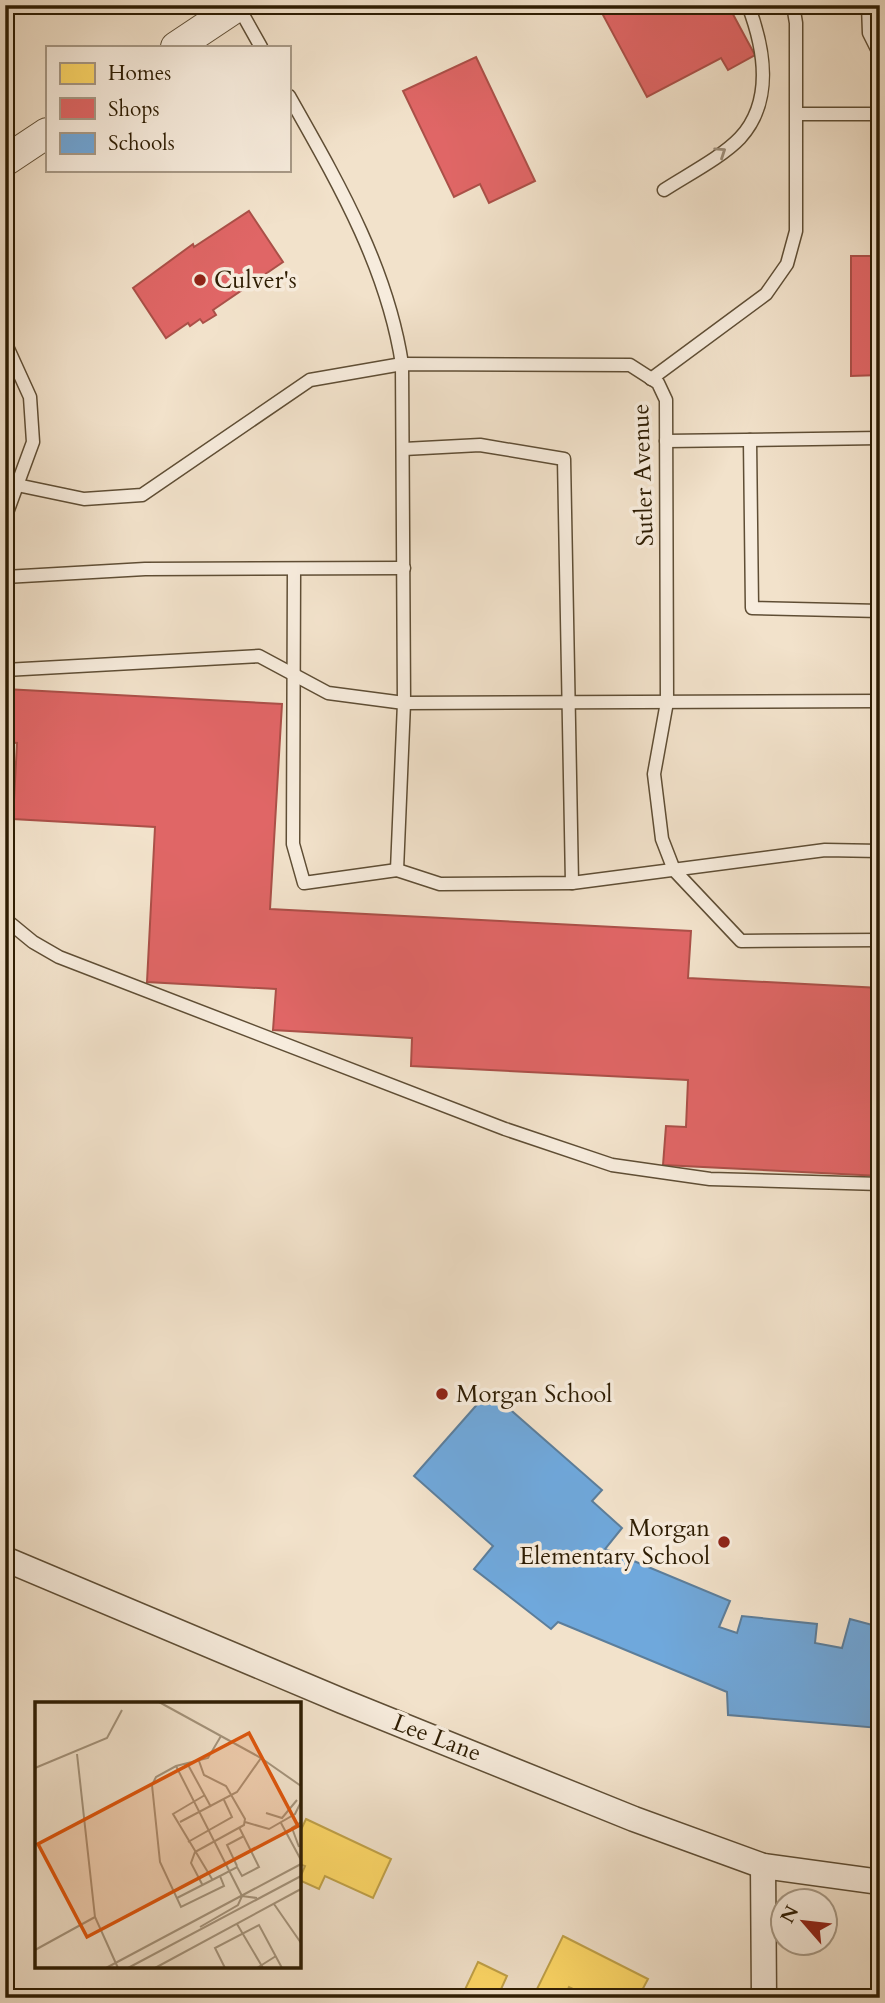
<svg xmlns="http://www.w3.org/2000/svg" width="885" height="2003" font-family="Cardo,serif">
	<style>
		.homes { fill: #ffd966; stroke: #c0a148; stroke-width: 2 }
		.shops { fill: #e06666; stroke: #ab5048; stroke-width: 2 }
		.schools { fill: #6fa8dc; stroke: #5c7e9b; stroke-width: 2 }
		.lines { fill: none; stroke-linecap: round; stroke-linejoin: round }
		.service-casing { stroke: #5f4e35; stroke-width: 15 }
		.minor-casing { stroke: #5f4e35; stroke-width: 27 }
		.tertiary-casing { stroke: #5f4e35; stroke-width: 32 }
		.service { stroke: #f7ecdd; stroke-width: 12 }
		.minor { stroke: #f7ecdd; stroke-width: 24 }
		.tertiary { stroke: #f7ecdd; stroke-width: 30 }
		.oneway { stroke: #9d8f7b }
		.poi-dot { fill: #8f2418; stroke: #f7ecdd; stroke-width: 2.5 }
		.labels { text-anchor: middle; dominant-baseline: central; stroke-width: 7; stroke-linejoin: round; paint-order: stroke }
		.poi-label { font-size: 24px; fill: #2e1d03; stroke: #f7ecdd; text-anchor: start }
		.street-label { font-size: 24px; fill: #2e1d03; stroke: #f7ecdd }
		.inset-road { fill: none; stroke: #a4937b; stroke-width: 2 }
		.view { fill: #df560c; fill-opacity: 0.15; stroke: #df560c; stroke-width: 3.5 }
		.inset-edge { fill: none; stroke: #2e1d03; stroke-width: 3.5 }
	</style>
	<rect width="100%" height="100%" fill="#f2e2cb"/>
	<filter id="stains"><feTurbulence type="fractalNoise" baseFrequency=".00286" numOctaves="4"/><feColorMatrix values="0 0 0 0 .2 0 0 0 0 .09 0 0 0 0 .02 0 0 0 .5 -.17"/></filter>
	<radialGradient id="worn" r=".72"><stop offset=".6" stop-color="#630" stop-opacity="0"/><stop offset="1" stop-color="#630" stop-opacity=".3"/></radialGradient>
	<g class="homes">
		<path d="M 306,1819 L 391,1859 L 373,1898 L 325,1876 L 319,1889 L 299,1880 L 305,1866 L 299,1864 L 299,1834 Z"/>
		<path d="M 563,1936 L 648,1979 L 638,1998 L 583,1998 L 584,1994 L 569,1987 L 564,1998 L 549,1998 L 536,1991 Z"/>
		<path d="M 478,1962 L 507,1976 L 497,1998 L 461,1998 Z"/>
	</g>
	<g class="shops">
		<path d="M 621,5 L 728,5 L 755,55 L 728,70 L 721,58 L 647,97 L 603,15 Z"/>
		<path d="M 476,57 L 535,181 L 489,203 L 480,184 L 454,197 L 403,91 Z"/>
		<path d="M 249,211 L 283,262 L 213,310 L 216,315 L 203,323 L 200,319 L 190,326 L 188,323 L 166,338 L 133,288 L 193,244 L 194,247 Z"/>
		<path d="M 851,256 L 880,256 L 880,375 L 851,376 Z"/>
		<path d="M 5,689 L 282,704 L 270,909 L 691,931 L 688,978 L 880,988 L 880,1176 L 663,1165 L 666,1126 L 686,1127 L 688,1080 L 411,1066 L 412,1038 L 273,1030 L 276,989 L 147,982 L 155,827 L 13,819 L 17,743 L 5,742 Z"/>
	</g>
	<path class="schools" d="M 489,1391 L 602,1490 L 592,1501 L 622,1528 L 605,1549 L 730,1601 L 719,1627 L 737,1633 L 742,1616 L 817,1624 L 815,1643 L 842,1648 L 850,1619 L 880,1627 L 879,1728 L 728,1715 L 727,1692 L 558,1622 L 551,1629 L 474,1569 L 493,1546 L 414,1476 Z"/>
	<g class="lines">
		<g class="service-casing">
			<g id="service">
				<path d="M 868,5 L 869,33 L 880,55"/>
				<path d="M 238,6 L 261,47"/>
				<path d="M 289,96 C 337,181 387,266 402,364 L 404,703 L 397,870"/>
				<path d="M 797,114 L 880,114"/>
				<path d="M 664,190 C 687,175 722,157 740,138 C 774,101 764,47 748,5"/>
				<path d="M 5,342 L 30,397 L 33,442 L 5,518"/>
				<path d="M 651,379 L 766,294 L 787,264 L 796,231 L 796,23 L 793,5"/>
				<path d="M 750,440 L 752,608 L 880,611"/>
				<path d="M 666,441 L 880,438"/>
				<path d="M 404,449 L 480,445 L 564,459 L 572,883"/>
				<path d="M 17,485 L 84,499 L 142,495 L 310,380 L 402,364 L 630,365 L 658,383 L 666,400 L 667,702 L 654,774 L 662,839 L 674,870 L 741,941 L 880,940"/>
				<path d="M 294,570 L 293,844 L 304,883 L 397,870 L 440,884 L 572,883 L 825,850 L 880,851"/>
				<path d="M 5,577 L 145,569 L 404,568"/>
				<path d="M 5,670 L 259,656 L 328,693 L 404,703 L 880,701"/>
				<path d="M 5,919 L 33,942 L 59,957 L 505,1129 L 612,1165 L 710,1179 L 880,1184"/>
			</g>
		</g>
		<g class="minor-casing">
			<g id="minor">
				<path d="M 5,1559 L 342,1701 L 634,1819 L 763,1866 L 880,1882"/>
				<path d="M 763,1866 L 764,1998"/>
			</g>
		</g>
		<g class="tertiary-casing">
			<g id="tertiary">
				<path d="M 176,47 L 239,5"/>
				<path d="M 5,161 L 47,133"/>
			</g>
		</g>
		<use href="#service" class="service"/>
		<use href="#minor" class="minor"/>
		<use href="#tertiary" class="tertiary"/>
	</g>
	<defs><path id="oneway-chevron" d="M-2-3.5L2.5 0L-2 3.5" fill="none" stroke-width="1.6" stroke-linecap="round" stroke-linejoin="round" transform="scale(1.75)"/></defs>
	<use class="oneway" href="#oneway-chevron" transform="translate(721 152) rotate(-34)"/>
	<g class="poi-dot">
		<circle cx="200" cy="280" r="7"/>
		<circle cx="442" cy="1394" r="7"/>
		<circle cx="724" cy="1542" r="7"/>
	</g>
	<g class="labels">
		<g class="poi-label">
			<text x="214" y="280">Culver's</text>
			<text x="456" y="1394">Morgan School</text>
			<text x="710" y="1528" text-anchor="end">Morgan<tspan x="710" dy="28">Elementary School</tspan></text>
		</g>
		<g class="street-label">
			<text transform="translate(643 475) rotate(-92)">Sutler Avenue</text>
			<text transform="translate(437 1738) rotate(21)">Lee Lane</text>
		</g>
	</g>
	<g transform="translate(35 1702)">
		<rect width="266" height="266" fill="#f2e2cb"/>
		<path class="inset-road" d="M 124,0 L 226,56 L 266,84M 186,34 L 173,56 L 141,64 L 121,75 L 117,83 L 125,160 L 146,205 L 189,184 L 185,174 L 202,165 L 207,174 L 224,165 L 204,125M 42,52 L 60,215 L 83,266M 164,59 L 169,73 L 191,84 L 210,117 L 209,123 L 160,150 L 156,161 L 167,182M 152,61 L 176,105M 141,64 L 207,194M 0,66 L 72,36 L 87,8M 170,93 L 138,112 L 177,177M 231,111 L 247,116 L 262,98M 145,120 L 202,90 L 226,56M 210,120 L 234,127 L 260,112 L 266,100M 246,121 L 266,158M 153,140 L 197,115 L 189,98M 264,145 L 257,126 L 266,120M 202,164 L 192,143 L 209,134M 142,196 L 185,174M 239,202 L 266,241M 202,222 L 228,266M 165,225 L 203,203 L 207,194 L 222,196M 0,248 L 60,215M 71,266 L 266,162M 93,266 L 266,174M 120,266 L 266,187M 190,266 L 180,246 L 224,223 L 247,266M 222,266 L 241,254"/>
		<path class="view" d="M 214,31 L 263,124 L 52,235 L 3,142 Z"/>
		<rect width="266" height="266" class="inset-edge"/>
	</g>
	<rect width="885" height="2003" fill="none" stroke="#f2e2cb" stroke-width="28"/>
	<rect x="7" y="7" width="871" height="1989" fill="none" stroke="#2e1d03" stroke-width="3.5"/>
	<rect x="14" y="14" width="857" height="1975" fill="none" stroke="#2e1d03" stroke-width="2"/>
	<rect x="46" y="46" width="245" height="126" fill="#f7ecdd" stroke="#a79986" stroke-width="2"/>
	<rect x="60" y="63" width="35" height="21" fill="#ffd966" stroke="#a79986" stroke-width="2"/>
	<text x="108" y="80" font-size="21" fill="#2e1d03">Homes</text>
	<rect x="60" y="98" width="35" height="21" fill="#e06666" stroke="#a79986" stroke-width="2"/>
	<text x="108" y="116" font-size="21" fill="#2e1d03">Shops</text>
	<rect x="60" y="133" width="35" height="21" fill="#6fa8dc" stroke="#a79986" stroke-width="2"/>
	<text x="108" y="150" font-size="21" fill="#2e1d03">Schools</text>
	<g transform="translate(804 1922) rotate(298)"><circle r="33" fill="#f7ecdd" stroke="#a79986" stroke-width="2"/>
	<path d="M0-5L12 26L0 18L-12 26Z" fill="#8f2418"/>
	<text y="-10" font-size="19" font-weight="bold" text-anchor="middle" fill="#2e1d03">N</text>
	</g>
	<rect width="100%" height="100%" filter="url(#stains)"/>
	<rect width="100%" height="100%" fill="url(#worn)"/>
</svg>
